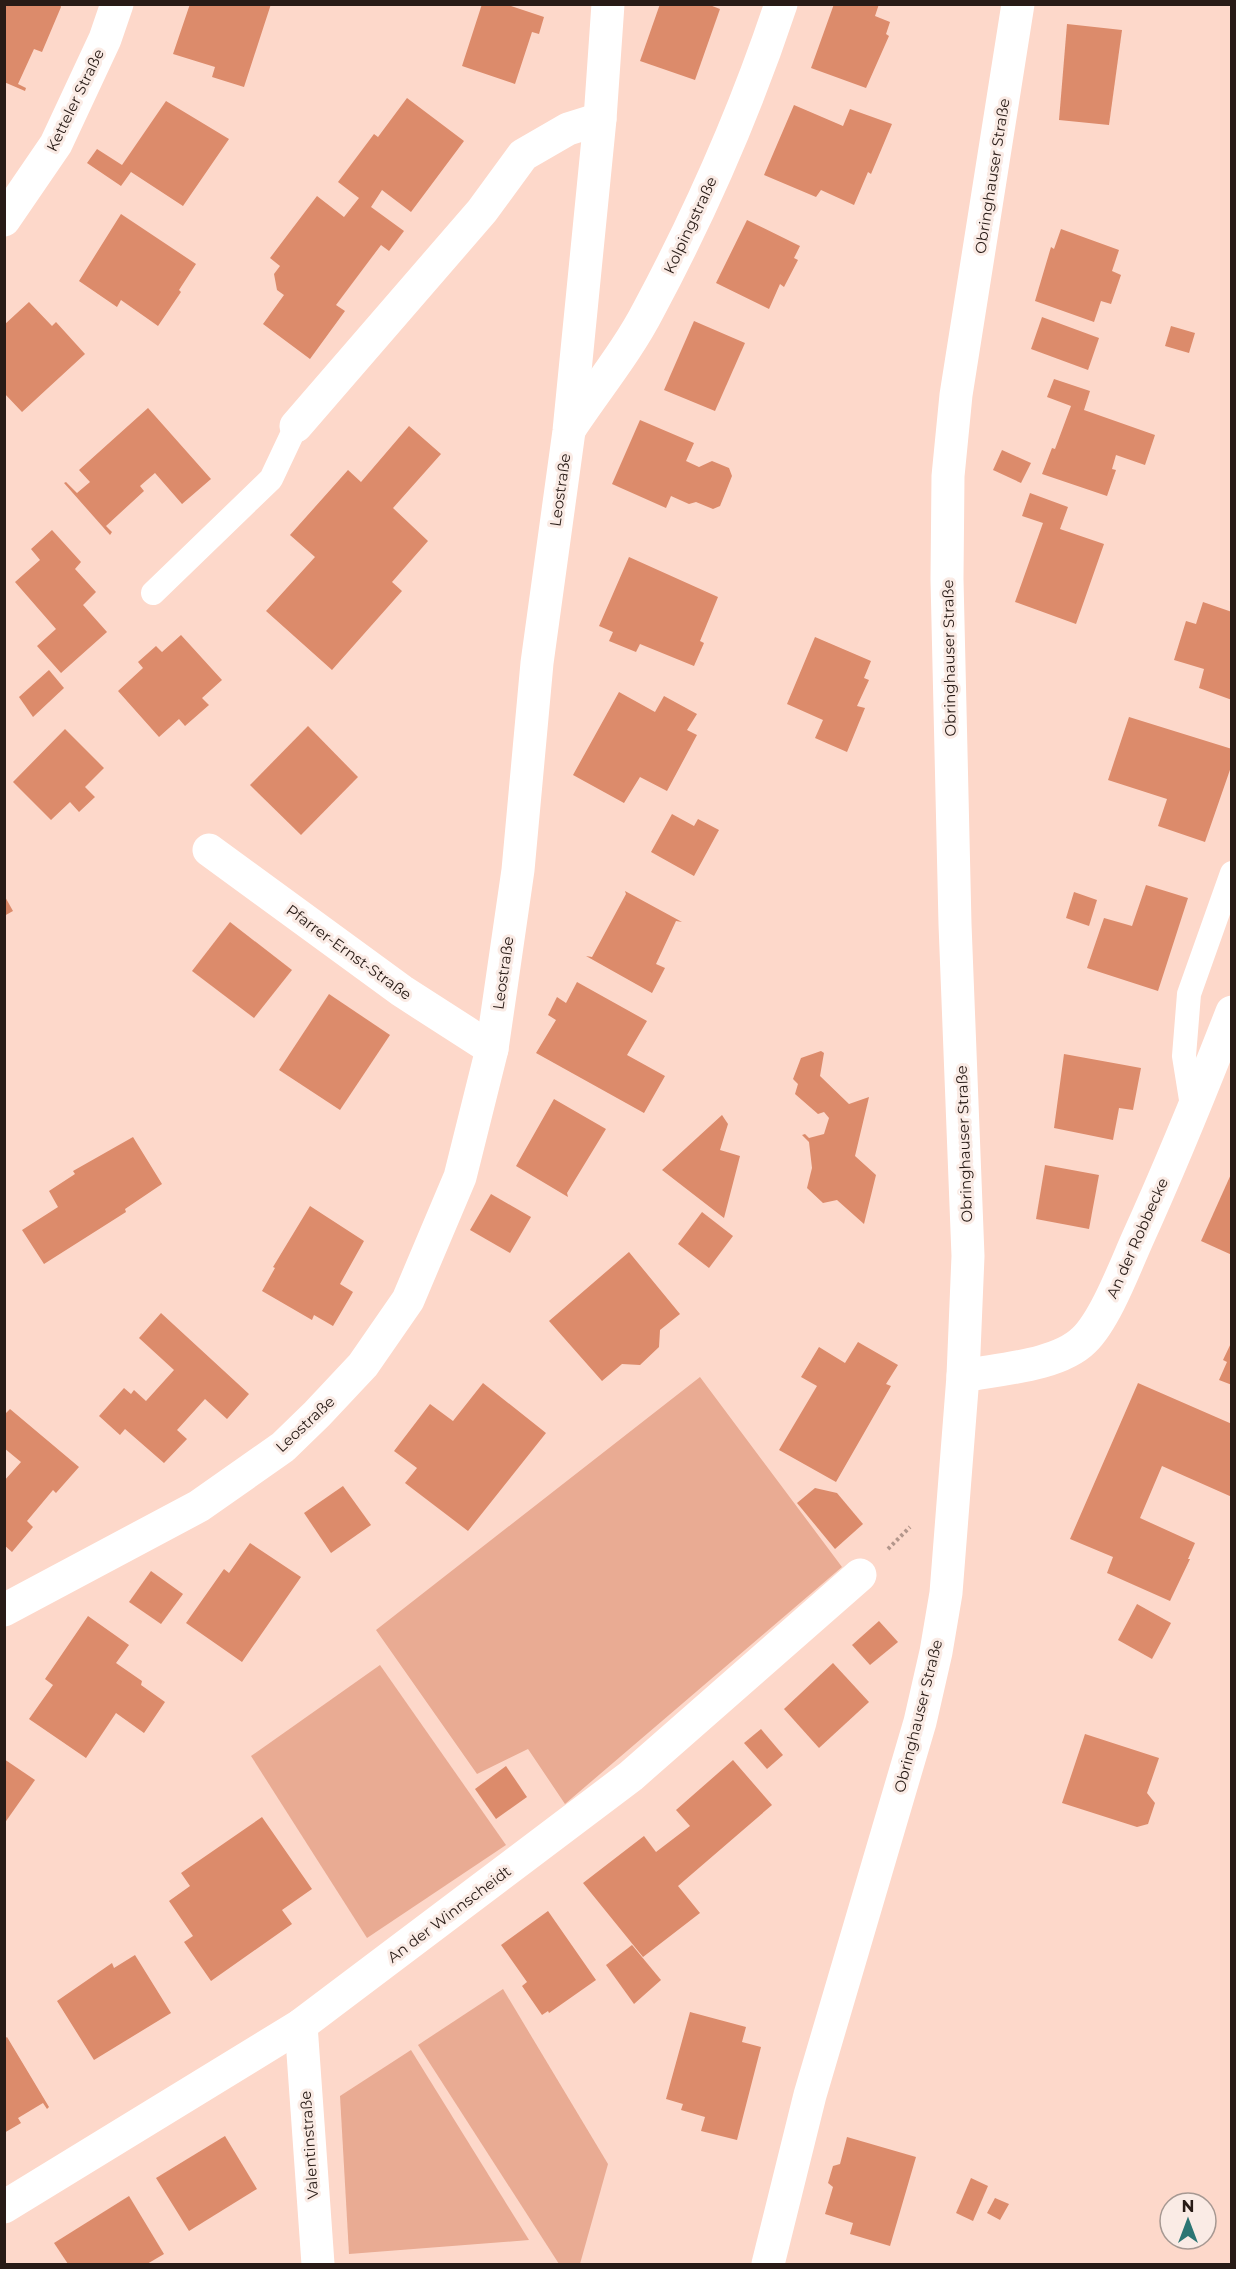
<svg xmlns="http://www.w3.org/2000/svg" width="1236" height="2269" font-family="Montserrat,sans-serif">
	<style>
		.green { fill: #e9ab93 }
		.building { fill: #dc8b6b }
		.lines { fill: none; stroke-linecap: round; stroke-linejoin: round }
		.path { stroke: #b3968b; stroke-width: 4; stroke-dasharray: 3 3; stroke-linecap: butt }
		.lane { stroke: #fff; stroke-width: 24 }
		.street { stroke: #fff; stroke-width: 33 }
		.secondary { stroke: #fff; stroke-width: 33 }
		.labels { text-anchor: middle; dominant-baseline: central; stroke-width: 6; stroke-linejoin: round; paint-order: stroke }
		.street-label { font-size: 15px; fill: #281b16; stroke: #faebe5 }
	</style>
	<rect width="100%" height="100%" fill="#fdd8ca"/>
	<g class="green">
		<path d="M 700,1377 L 842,1567 L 565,1804 L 528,1749 L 477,1774 L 376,1630 Z"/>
		<path d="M 380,1665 L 506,1845 L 367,1938 L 251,1756 Z"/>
		<path d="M 503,1989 L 608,2164 L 580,2264 L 559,2264 L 418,2045 Z"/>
		<path d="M 411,2050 L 529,2240 L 349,2254 L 340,2096 Z"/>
	</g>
	<g class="building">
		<path d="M 4,4 L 60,4 L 61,7 L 42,52 L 34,49 L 18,84 L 26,88 L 25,91 L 4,82 Z"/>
		<path d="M 190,4 L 271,4 L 244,87 L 212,77 L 215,67 L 173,54 Z"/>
		<path d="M 482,4 L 505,4 L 544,17 L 539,34 L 532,32 L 515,84 L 462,66 Z"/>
		<path d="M 660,4 L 707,4 L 720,9 L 695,80 L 640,61 Z"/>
		<path d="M 834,4 L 879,4 L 875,16 L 890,22 L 886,34 L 889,36 L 866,88 L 811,68 Z"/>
		<path d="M 1067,24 L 1122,30 L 1109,125 L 1059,120 Z"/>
		<path d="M 407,98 L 464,141 L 411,212 L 382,190 L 371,207 L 404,231 L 389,251 L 381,245 L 336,305 L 345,311 L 310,359 L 263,324 L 284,295 L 277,290 L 274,274 L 280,266 L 270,258 L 317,196 L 344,217 L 359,198 L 338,182 L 374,134 L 378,137 Z"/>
		<path d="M 166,101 L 229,139 L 183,206 L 131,172 L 121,186 L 87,163 L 97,149 L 122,165 Z"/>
		<path d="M 794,105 L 843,126 L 850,109 L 892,124 L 871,174 L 868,172 L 854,205 L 821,190 L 816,197 L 764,175 Z"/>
		<path d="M 121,214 L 196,264 L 179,290 L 181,292 L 158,326 L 121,300 L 117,307 L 79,281 Z"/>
		<path d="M 747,220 L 800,246 L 794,258 L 798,260 L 784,287 L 780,284 L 769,309 L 716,283 Z"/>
		<path d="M 1061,229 L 1119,250 L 1112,271 L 1121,275 L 1111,304 L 1101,301 L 1094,322 L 1035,301 L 1051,247 L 1054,249 Z"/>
		<path d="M 29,302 L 52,326 L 56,322 L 85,354 L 22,412 L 4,393 L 4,325 Z"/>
		<path d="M 1042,317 L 1099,338 L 1088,370 L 1031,349 Z"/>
		<path d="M 694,321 L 745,343 L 715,411 L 664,390 Z"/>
		<path d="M 1171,326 L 1195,333 L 1189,353 L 1165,346 Z"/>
		<path d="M 1054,379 L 1090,391 L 1084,410 L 1155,435 L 1145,465 L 1116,455 L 1112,469 L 1116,470 L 1107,496 L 1042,474 L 1052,448 L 1055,449 L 1071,406 L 1047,397 Z"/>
		<path d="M 148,408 L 211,479 L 182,504 L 155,473 L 140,486 L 144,491 L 106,526 L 112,532 L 110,535 L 64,483 L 66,482 L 77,493 L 90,482 L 79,470 Z"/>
		<path d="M 640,420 L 694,443 L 686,461 L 699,467 L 712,461 L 729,468 L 732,476 L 720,506 L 713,509 L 696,502 L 689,504 L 671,496 L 666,508 L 612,484 Z"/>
		<path d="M 409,426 L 441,454 L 393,508 L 428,541 L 392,582 L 402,591 L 332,670 L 266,611 L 315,557 L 290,535 L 348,470 L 361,482 Z"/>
		<path d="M 1002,450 L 1031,463 L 1021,483 L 993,470 Z"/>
		<path d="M 1030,493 L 1068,507 L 1060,529 L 1104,544 L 1076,624 L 1015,602 L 1043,523 L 1022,516 Z"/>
		<path d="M 52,530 L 81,562 L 75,569 L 96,592 L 83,605 L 107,632 L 61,673 L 37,646 L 56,629 L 15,582 L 40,560 L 31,549 Z"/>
		<path d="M 629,557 L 718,597 L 700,641 L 704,643 L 694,666 L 640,644 L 636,652 L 609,641 L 613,632 L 599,626 Z"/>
		<path d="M 1203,602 L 1232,612 L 1232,700 L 1199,688 L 1204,669 L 1174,660 L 1186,621 L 1196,624 Z"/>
		<path d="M 181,635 L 222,680 L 202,698 L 209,705 L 185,726 L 179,719 L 159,737 L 118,691 L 143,668 L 138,662 L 156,646 L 162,652 Z"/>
		<path d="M 815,637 L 871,661 L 864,678 L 869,680 L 857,706 L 865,708 L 847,752 L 815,738 L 823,720 L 787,704 Z"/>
		<path d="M 49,670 L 64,688 L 33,717 L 19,697 Z"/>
		<path d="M 619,692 L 655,712 L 664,696 L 697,714 L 687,730 L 697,735 L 667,791 L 640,777 L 624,803 L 573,775 Z"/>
		<path d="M 1129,717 L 1232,749 L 1232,764 L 1205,842 L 1158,826 L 1167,799 L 1108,780 Z"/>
		<path d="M 308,726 L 358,777 L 301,835 L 250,785 Z"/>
		<path d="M 65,729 L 104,768 L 85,787 L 95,797 L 79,812 L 70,802 L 51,820 L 13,782 Z"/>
		<path d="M 672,814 L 694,826 L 698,819 L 719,830 L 694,876 L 651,852 Z"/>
		<path d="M 1146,885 L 1188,898 L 1158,991 L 1087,968 L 1104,918 L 1132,926 Z"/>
		<path d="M 625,891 L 682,922 L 676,921 L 656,964 L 665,968 L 652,993 L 586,956 L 592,957 L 626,894 Z"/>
		<path d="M 1074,892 L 1097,900 L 1089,926 L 1066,918 Z"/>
		<path d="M 4,895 L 13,911 L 4,916 Z"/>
		<path d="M 230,922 L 292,970 L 254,1018 L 192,971 Z"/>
		<path d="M 577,982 L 647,1021 L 627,1055 L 665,1076 L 644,1113 L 536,1053 L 556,1020 L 548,1015 L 557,997 L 566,1003 Z"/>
		<path d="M 329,994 L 390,1035 L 340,1110 L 279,1070 Z"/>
		<path d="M 821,1051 L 824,1053 L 820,1076 L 849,1104 L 869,1097 L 855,1156 L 876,1175 L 864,1224 L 837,1200 L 823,1203 L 807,1188 L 812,1168 L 809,1142 L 802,1135 L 805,1134 L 809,1138 L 824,1134 L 829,1118 L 824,1112 L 818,1114 L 795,1094 L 798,1084 L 793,1079 L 801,1058 Z"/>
		<path d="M 1064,1054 L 1141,1068 L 1133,1110 L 1119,1108 L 1113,1140 L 1054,1128 Z"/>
		<path d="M 554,1099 L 606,1129 L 567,1193 L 568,1197 L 516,1166 Z"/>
		<path d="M 722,1115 L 728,1124 L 720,1150 L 740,1156 L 724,1218 L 662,1170 Z"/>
		<path d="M 133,1137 L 162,1184 L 125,1209 L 126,1212 L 44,1264 L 22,1230 L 58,1207 L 49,1191 L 75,1174 L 73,1171 Z"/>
		<path d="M 1045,1165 L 1099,1175 L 1089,1229 L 1036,1219 Z"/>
		<path d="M 1232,1172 L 1232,1255 L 1201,1241 Z"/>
		<path d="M 491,1194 L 531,1217 L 510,1253 L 470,1230 Z"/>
		<path d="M 310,1206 L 364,1241 L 340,1284 L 353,1292 L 333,1326 L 314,1315 L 312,1320 L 262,1291 L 275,1268 L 273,1267 Z"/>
		<path d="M 702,1212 L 733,1236 L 709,1268 L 678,1244 Z"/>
		<path d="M 629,1252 L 680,1314 L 660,1330 L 659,1347 L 640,1365 L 622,1364 L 602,1381 L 549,1321 Z"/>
		<path d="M 161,1313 L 249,1394 L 227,1419 L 205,1399 L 177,1430 L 187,1439 L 164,1463 L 125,1429 L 120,1435 L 99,1416 L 124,1388 L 131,1394 L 134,1390 L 146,1401 L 174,1370 L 139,1338 Z"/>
		<path d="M 1232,1341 L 1232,1385 L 1219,1380 L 1227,1362 L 1223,1360 Z"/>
		<path d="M 858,1342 L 898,1365 L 886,1384 L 891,1386 L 836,1482 L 779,1450 L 817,1386 L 801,1377 L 819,1347 L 845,1363 Z"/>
		<path d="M 483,1383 L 546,1433 L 468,1531 L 405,1483 L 417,1468 L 394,1451 L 430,1404 L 453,1421 Z"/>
		<path d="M 1138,1383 L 1232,1424 L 1232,1497 L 1162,1466 L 1140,1518 L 1195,1543 L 1188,1559 L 1190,1559 L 1170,1601 L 1107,1573 L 1113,1557 L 1070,1539 Z"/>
		<path d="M 10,1409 L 79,1467 L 56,1493 L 53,1490 L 27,1521 L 33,1527 L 12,1552 L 4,1545 L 4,1481 L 21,1462 L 4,1448 L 4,1415 Z"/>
		<path d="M 343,1486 L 371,1525 L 331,1553 L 304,1513 Z"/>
		<path d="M 815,1488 L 837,1493 L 863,1524 L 835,1549 L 797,1503 Z"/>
		<path d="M 250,1543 L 301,1577 L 242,1662 L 186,1623 L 224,1569 L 229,1573 Z"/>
		<path d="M 151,1571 L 183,1594 L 161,1624 L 129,1602 Z"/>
		<path d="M 1137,1604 L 1171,1623 L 1152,1659 L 1118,1640 Z"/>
		<path d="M 88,1616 L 129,1645 L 116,1663 L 142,1681 L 141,1685 L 165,1702 L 144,1733 L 116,1713 L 86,1758 L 29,1719 L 53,1685 L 45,1679 Z"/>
		<path d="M 879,1621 L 898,1642 L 870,1665 L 852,1645 Z"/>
		<path d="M 833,1663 L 869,1702 L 819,1748 L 784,1709 Z"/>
		<path d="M 761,1729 L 783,1755 L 767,1769 L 744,1743 Z"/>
		<path d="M 1085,1734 L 1159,1758 L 1147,1793 L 1155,1803 L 1148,1824 L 1137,1827 L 1062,1803 Z"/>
		<path d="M 4,1759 L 35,1780 L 4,1824 Z"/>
		<path d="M 733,1760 L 772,1805 L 678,1886 L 700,1913 L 643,1957 L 583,1883 L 644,1836 L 656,1852 L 690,1826 L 676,1810 Z"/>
		<path d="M 506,1766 L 527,1797 L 496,1819 L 475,1789 Z"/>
		<path d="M 262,1817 L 312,1889 L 282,1910 L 292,1924 L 211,1981 L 184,1942 L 193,1936 L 169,1901 L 190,1886 L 181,1873 Z"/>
		<path d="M 548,1911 L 596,1980 L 549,2013 L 548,2011 L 542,2015 L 522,1986 L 527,1982 L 501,1945 Z"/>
		<path d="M 632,1945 L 661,1980 L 634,2004 L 606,1965 Z"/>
		<path d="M 135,1955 L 171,2013 L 94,2060 L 57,2001 L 112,1963 L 114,1968 Z"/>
		<path d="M 690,2012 L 746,2027 L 742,2042 L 761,2047 L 737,2140 L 701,2131 L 705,2117 L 681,2110 L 683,2104 L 666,2099 Z"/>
		<path d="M 7,2037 L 49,2107 L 47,2109 L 43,2103 L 18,2118 L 21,2123 L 4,2133 L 4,2039 Z"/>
		<path d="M 225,2136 L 257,2189 L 189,2231 L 156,2178 Z"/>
		<path d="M 847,2137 L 916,2157 L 890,2246 L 850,2234 L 853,2223 L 825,2214 L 833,2187 L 828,2183 L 833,2166 L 840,2164 Z"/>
		<path d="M 971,2178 L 988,2186 L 973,2221 L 956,2213 Z"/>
		<path d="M 129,2196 L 164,2254 L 147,2264 L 68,2264 L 54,2243 Z"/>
		<path d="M 995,2198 L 1009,2204 L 1000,2220 L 987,2213 Z"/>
	</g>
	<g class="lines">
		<path class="path" d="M 888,1549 L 910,1527"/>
		<g class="lane">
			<path d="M 153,593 L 271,479 L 296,426"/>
			<path d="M 1193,1112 L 1184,1056 L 1189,994 L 1232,873"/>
		</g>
		<g class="street">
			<path d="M 4,220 L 56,144 L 105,39 L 117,4"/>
			<path d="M 296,426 L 482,211 L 523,155 L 568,129 L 600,119"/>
			<path d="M 571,427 C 597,388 628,350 649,309 C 701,212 746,109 781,4"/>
			<path d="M 209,850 L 402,991 L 492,1049"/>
			<path d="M 963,1376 C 998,1369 1058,1366 1084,1340 C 1105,1320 1125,1267 1137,1240 C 1171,1165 1202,1089 1232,1012"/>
			<path d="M 4,1610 L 199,1506 L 283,1447 L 317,1414 L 363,1365 L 408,1300 L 460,1177 L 492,1049 L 518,870 L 537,663 L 569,431 L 600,119 L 608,4"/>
			<path d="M 301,2025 L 318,2264"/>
			<path d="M 4,2207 L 301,2025 L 631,1776 L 860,1575"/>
		</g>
		<path class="secondary" d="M 768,2264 L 810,2095 L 920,1722 L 936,1652 L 946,1593 L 963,1376 L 968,1256 L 955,924 L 947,579 L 948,476 L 956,395 L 1018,4"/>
	</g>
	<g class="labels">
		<g class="street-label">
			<text transform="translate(75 100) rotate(-64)">Ketteler Straße</text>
			<text transform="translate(992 176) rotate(-81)">Obringhauser Straße</text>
			<text transform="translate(690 225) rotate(-65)">Kolpingstraße</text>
			<text transform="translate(560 490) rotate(-82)">Leostraße</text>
			<text transform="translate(949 658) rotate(-91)">Obringhauser Straße</text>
			<text transform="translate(349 952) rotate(36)">Pfarrer-Ernst-Straße</text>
			<text transform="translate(503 973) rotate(-82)">Leostraße</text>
			<text transform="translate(964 1144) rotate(-92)">Obringhauser Straße</text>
			<text transform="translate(1137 1238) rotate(-66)">An der Robbecke</text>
			<text transform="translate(305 1424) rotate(-43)">Leostraße</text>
			<text transform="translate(918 1716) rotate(-76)">Obringhauser Straße</text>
			<text transform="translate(449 1914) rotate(-37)">An der Winnscheidt</text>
			<text transform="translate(309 2145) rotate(-94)">Valentinstraße</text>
		</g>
	</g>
	<rect width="1236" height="2269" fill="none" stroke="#281b16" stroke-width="12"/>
	<g transform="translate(1188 2221)"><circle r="28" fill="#faebe5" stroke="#a69892" stroke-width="1.5"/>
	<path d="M0-4.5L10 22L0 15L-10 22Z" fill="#2c7573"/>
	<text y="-9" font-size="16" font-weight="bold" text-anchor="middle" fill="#281b16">N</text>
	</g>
</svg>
